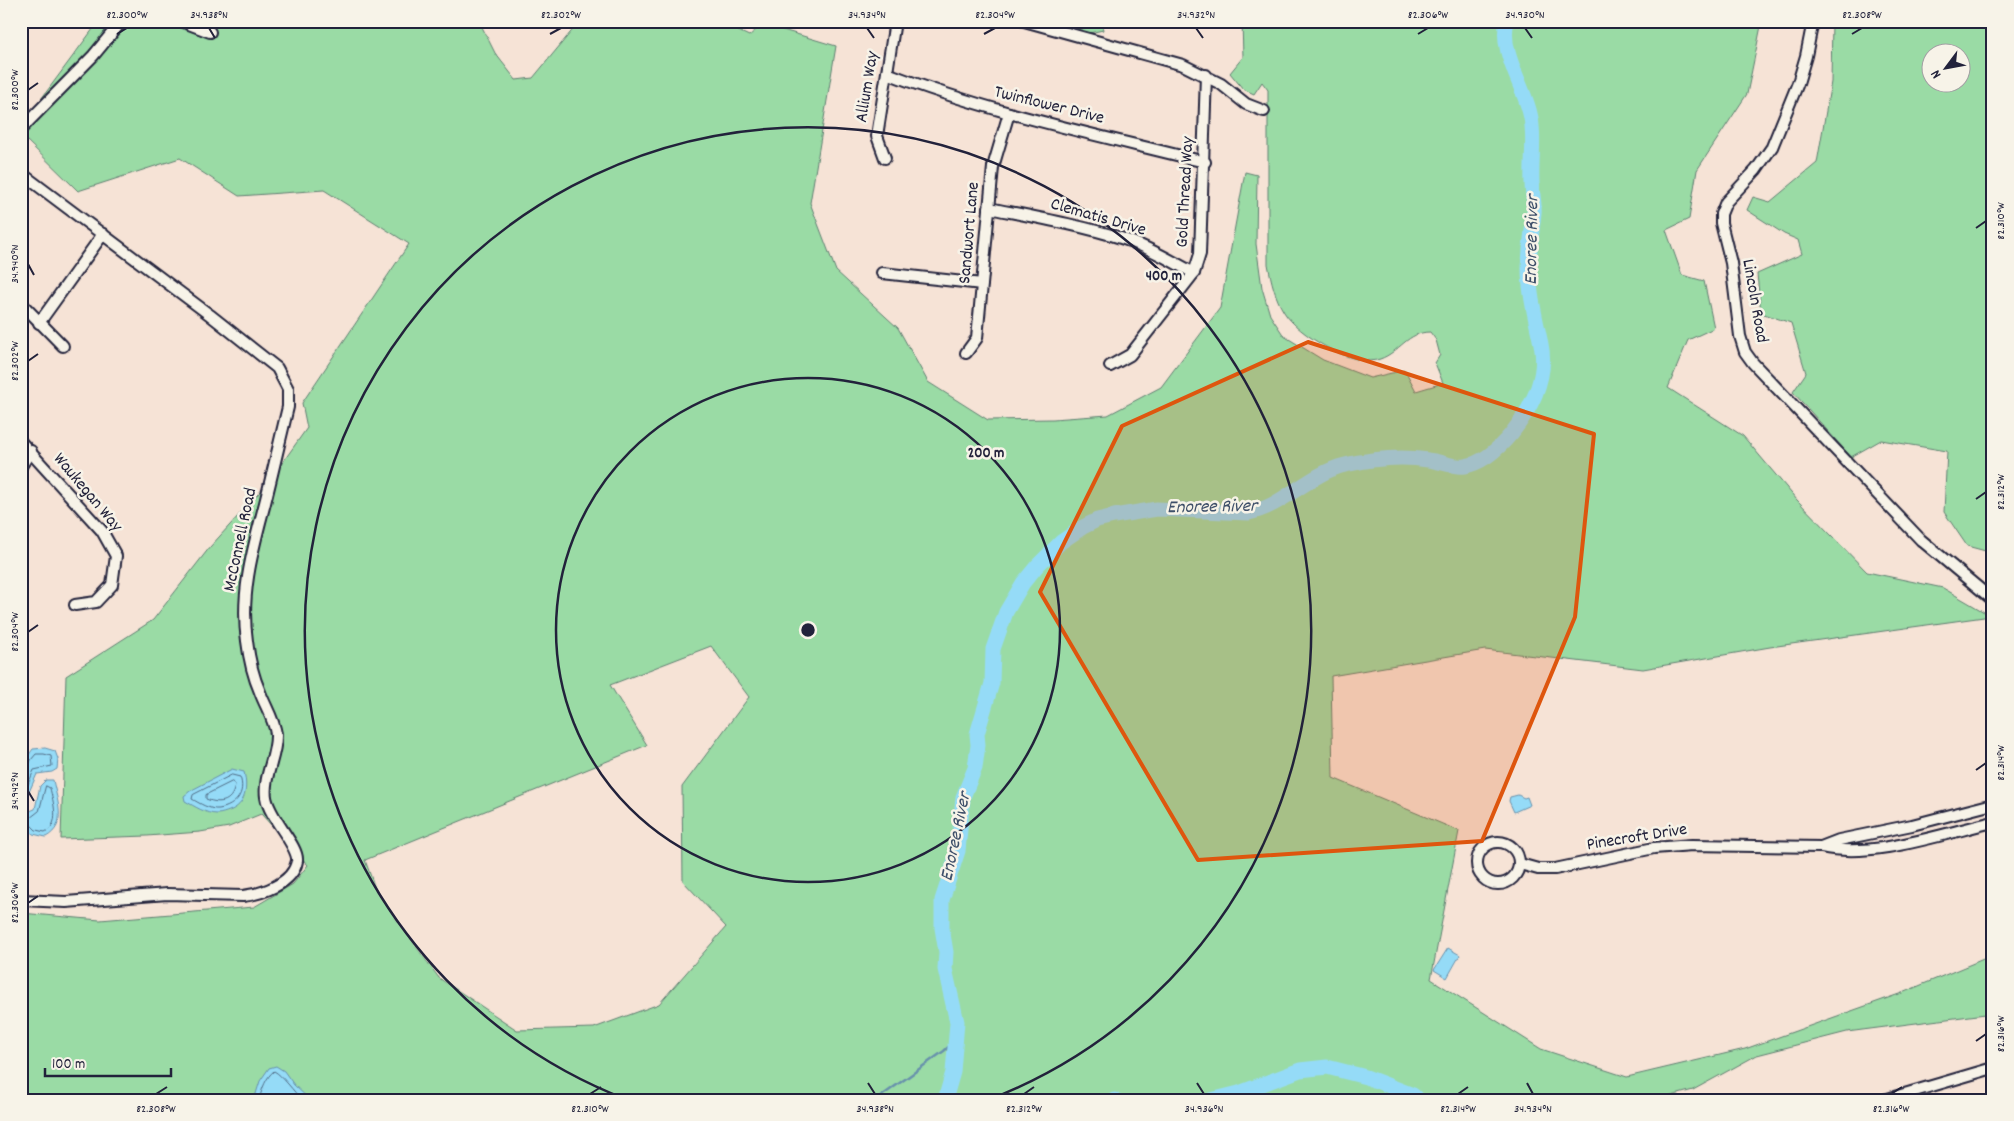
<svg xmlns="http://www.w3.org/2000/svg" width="2014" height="1121" font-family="Dekko,sans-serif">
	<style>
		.green { fill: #9adba5; stroke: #5e7e70; fill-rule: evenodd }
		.water { fill: #95dbf7; stroke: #6791ac }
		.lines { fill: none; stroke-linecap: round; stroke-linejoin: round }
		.shore { stroke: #506c86; stroke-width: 1 }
		.stream { stroke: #6791ac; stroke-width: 2.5 }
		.river { stroke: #95dbf7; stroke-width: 15 }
		.minor-casing { stroke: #22223b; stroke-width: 14 }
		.minor { stroke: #f7f3e8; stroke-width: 10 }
		.marked { fill: #de560e; fill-opacity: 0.2; stroke: #de560e; stroke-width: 4; stroke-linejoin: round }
		.ticks { fill: none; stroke: #22223b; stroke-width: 2 }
		.ring { fill: none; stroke: #22223b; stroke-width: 2.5 }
		.labels { text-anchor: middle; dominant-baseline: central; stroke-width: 5; stroke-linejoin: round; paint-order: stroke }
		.street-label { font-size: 18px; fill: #22223b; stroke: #f7f3e8 }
		.water-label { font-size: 19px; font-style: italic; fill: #3f506a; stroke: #f7f3e8 }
		.centre { fill: #22223b; stroke: #f7f3e8; stroke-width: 2.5 }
		.ring-label { font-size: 15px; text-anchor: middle; font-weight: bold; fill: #22223b; stroke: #f7f3e8; stroke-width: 5; stroke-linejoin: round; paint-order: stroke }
		.neatline { fill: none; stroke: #22223b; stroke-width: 2 }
		.ticks-label { font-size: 12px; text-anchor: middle; fill: #22223b }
	</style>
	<rect width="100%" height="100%" fill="#f6e3d6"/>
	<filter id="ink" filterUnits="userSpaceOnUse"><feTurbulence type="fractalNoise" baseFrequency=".02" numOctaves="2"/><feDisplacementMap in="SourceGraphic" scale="10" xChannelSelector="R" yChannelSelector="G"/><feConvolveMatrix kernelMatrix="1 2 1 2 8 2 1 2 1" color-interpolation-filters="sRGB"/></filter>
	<g filter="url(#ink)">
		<g class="green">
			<path d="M 99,21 L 479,21 L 495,53 L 516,80 L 533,78 L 580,21 L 734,21 L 732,28 L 749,36 L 763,24 L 836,46 L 810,203 L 836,271 L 898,328 L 928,382 L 988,420 L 1053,419 L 1108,415 L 1161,387 L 1220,308 L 1245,172 L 1257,175 L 1256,244 L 1262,288 L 1270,315 L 1284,336 L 1323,360 L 1370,378 L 1405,370 L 1416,391 L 1443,383 L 1435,363 L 1440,355 L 1436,340 L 1430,332 C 1407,332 1400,352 1380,359 C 1354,369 1297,334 1284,312 C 1275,298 1271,280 1268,264 L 1268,90 L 1262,82 L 1254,94 L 1243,89 L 1230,73 L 1243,57 L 1242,21 L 1762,21 L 1747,94 L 1697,170 L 1689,219 L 1666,230 L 1682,275 L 1704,281 L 1714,328 L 1688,340 L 1668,388 L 1743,436 L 1797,500 L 1867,572 L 1943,588 L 1991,616 L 1770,647 L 1643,669 L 1485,650 L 1331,676 L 1333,778 L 1459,831 L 1431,979 L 1541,1049 L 1627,1077 L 1745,1049 L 1902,993 L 1993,955 L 1993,1013 L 1847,1032 L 1757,1055 L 1693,1090 L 1657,1100 L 21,1100 L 21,913 L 100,920 L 254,907 L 293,884 L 308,865 L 261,814 L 229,827 L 200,832 L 147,836 L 61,839 L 66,676 L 153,620 L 210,547 L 268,483 L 307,428 L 302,403 L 409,244 L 324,190 L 239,196 L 180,158 L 78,191 L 21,135 L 21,126 ZM 711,646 L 749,697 L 682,787 L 683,881 L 726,927 L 659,1004 L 594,1028 L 517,1030 L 439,978 L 376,891 L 365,860 L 647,745 L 610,685 Z"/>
			<path d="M 1042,21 L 1101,21 L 1103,30 L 1085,34 Z"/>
			<path d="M 1832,21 L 1993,21 L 1993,553 L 1967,546 L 1944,512 L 1947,451 L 1881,440 L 1851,457 L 1793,392 L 1806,373 L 1791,323 L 1761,313 L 1757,274 L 1802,254 L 1798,240 L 1784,234 L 1747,210 L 1753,197 L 1770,202 L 1817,163 L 1831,82 ZM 1962,52 L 1962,82 L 1932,82 L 1932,52 Z"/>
		</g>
		<g class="water">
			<path d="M 45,748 L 55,751 L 58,759 L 57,769 L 52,772 L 37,774 L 25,801 L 21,801 C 21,782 20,765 33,749 Z"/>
			<path d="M 232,769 L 244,772 C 248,788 246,805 229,811 C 226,812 221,814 217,814 C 206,814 194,806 185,801 L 184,796 L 190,791 Z"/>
			<path d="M 46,780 L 53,780 C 57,801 68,825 46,837 L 33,834 L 25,827 L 25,816 L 27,812 L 35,809 L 40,786 Z"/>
			<path d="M 1518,795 L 1524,798 L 1527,797 L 1530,805 L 1514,812 L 1509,801 L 1510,797 Z"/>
			<path d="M 1448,948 L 1460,955 L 1447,978 L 1434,970 Z"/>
			<path d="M 276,1066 L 284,1071 L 294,1085 L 310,1100 L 254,1100 L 260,1081 L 269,1068 Z"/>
		</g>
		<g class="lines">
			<g class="shore">
				<path d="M 21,772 L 27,770 L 31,760 L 36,754 L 44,754 L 51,756 L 52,766 L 34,770 L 24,794 L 21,796"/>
				<path d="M 232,775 L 240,777 C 246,793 236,806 219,809 C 210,810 199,803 192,799 L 193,795 Z"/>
				<path d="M 232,782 L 235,784 C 233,802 221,805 206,799 L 206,795 Z"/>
				<path d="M 46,786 L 50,788 C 53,802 61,824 45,832 L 36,830 L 30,824 L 30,818 L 39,811 Z"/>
				<path d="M 259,1100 C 262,1089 266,1077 274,1071 C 282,1075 294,1092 302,1100"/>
			</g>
			<path class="stream" d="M 876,1100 L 944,1051 L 956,1040"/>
			<g class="river">
				<path d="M 945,1100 L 953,1072 L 957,1022 L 945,969 L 946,952 L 942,928 L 942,900 L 958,851 L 963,797 L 975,768 L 978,745 L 977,734 L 992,683 L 993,649 L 1006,612 L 1023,583 L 1037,566 L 1061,542 L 1083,527 L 1097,520 L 1114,516 L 1157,509 L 1248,513 C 1283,507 1308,474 1345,465 C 1371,459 1402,456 1428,460 C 1440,461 1453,468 1465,466 C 1483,463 1500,447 1511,434 C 1531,409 1548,377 1541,344 C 1536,320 1529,294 1529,269 C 1529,250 1532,232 1534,213 C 1535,203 1532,193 1532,183 C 1531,164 1534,145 1532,126 C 1530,93 1498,55 1507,21"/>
				<path d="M 1114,1100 L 1115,1100"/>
				<path d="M 1211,1100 L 1239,1093 L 1300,1070 L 1327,1067 L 1366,1077 L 1413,1095 L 1418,1100"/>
			</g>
			<g class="minor-casing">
				<g id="minor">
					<path d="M 181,21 L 210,32"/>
					<path d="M 1024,21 L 1183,65 L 1221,84 L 1246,104 L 1264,111"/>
					<path d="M 1813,21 L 1806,56 L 1798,83 L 1772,147 L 1756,170 L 1726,202 L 1721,214 L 1721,223 L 1731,263 L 1740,336 L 1745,352 L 1753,363 L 1921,540 L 1993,600"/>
					<path d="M 887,73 C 990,113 1098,135 1205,162"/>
					<path d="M 21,129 L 93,56 L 122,21"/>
					<path d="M 885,158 L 877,136 L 895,21"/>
					<path d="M 21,173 L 210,315 L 277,368 L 288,389 L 288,407 C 280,440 273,471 265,503 C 253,549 240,593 247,641 C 249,658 253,676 260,692 C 265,706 274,719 276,734 C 277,756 263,776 266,797 C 269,818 299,846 297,861 C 293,884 261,894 243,896 L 167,894 L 66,902 L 21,900"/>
					<path d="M 989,208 C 1034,217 1080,225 1124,239 C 1149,247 1171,261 1194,273"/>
					<path d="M 882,273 L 982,284"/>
					<path d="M 21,303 L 63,346"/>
					<path d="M 39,323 L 103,234"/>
					<path d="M 966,353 L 977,338 L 993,167 L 1009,113"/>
					<path d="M 1110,366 L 1130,355 L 1194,273 L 1200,254 L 1206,75"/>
					<path d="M 21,442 L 102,531 L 116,556 L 112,585 L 96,602 L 75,605"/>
					<path d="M 21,466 L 31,451"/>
					<circle cx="1498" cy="863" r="21"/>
					<path d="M 1821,847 L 1839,840 L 1912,825 L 1993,804"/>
					<path d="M 1520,864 L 1538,869 L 1555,869 L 1654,848 L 1692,845 L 1821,847 C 1872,859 1942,834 1993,822"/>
					<path d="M 1884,1100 L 1993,1068"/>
				</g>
			</g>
			<use href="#minor" class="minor"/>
		</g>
	</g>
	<path class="marked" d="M 1308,342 L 1594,434 L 1575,617 L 1482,841 L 1198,860 L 1040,592 L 1122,426 Z"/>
	<path class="ticks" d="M 209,28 L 215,38M 867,28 L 874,38M 1196,28 L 1203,38M 1525,28 L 1532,38M 117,34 L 127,28M 550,34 L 561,28M 984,34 L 995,28M 1418,34 L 1428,28M 1852,34 L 1862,28M 28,90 L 38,83M 1976,228 L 1986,221M 28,264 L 34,275M 28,361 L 38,354M 1976,499 L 1986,492M 28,632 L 38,625M 1976,770 L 1986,763M 28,791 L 34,801M 28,903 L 38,896M 1976,1041 L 1986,1034M 868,1083 L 875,1094M 1197,1083 L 1204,1094M 1527,1083 L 1533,1094M 156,1094 L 167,1087M 590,1094 L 601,1087M 1024,1094 L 1034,1087M 1458,1094 L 1468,1087M 1891,1094 L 1902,1087"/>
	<g class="ring">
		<circle cx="808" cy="630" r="252"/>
		<path d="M628 1100A503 503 0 1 1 988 1100"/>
	</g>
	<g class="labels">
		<g class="street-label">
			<text transform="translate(868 87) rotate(-81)">Allium Way</text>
			<text transform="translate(1049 106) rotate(14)">Twinflower Drive</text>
			<text transform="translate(1186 192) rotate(-87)">Gold Thread Way</text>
			<text transform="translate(1098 218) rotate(16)">Clematis Drive</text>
			<text transform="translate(970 233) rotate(-85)">Sandwort Lane</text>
			<text transform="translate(1754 301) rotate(80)">Lincoln Road</text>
			<text transform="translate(87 493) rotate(50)">Waukegan Way</text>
			<text transform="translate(241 540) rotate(-78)">McConnell Road</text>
			<text transform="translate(1637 838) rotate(-9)">Pinecroft Drive</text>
		</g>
		<g class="water-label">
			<text transform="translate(1533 240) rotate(-89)">Enoree River</text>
			<text transform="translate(1212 508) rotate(-1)">Enoree River</text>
			<text transform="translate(957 837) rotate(-78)">Enoree River</text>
		</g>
	</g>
	<circle cx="808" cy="630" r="8" class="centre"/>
	<g class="ring-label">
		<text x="1164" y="280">400 m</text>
		<text x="986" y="457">200 m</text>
	</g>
	<rect width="2014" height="1121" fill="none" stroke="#f7f3e8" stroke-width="55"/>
	<g transform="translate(1946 68) rotate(238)"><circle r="24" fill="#f7f3e8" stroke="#a29fa3"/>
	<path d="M0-4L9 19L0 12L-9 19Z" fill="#22223b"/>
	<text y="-8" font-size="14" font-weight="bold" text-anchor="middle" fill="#22223b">N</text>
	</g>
	<path d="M45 1068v8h126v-8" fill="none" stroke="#22223b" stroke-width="2.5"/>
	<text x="52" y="1068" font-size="15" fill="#22223b" stroke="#f7f3e8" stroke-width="4" paint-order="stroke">100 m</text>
	<rect x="28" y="28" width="1958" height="1066" class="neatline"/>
	<g class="ticks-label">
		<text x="127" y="18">82.300°W</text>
		<text x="209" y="18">34.938°N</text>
		<text x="561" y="18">82.302°W</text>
		<text x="867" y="18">34.934°N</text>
		<text x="995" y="18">82.304°W</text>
		<text x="1196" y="18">34.932°N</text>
		<text x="1428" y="18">82.306°W</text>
		<text x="1525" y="18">34.930°N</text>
		<text x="1862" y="18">82.308°W</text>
		<text transform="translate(14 90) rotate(-90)" y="4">82.300°W</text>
		<text transform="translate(2000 221) rotate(-90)" y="4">82.310°W</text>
		<text transform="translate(14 264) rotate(-90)" y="4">34.940°N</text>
		<text transform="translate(14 361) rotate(-90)" y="4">82.302°W</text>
		<text transform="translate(2000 492) rotate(-90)" y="4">82.312°W</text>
		<text transform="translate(14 632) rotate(-90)" y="4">82.304°W</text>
		<text transform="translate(2000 763) rotate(-90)" y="4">82.314°W</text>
		<text transform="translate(14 791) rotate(-90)" y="4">34.942°N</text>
		<text transform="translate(14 903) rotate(-90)" y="4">82.306°W</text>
		<text transform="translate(2000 1034) rotate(-90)" y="4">82.316°W</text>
		<text x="156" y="1112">82.308°W</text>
		<text x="590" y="1112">82.310°W</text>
		<text x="875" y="1112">34.938°N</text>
		<text x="1024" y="1112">82.312°W</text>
		<text x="1204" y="1112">34.936°N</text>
		<text x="1458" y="1112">82.314°W</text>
		<text x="1533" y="1112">34.934°N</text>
		<text x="1891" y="1112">82.316°W</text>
	</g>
</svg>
